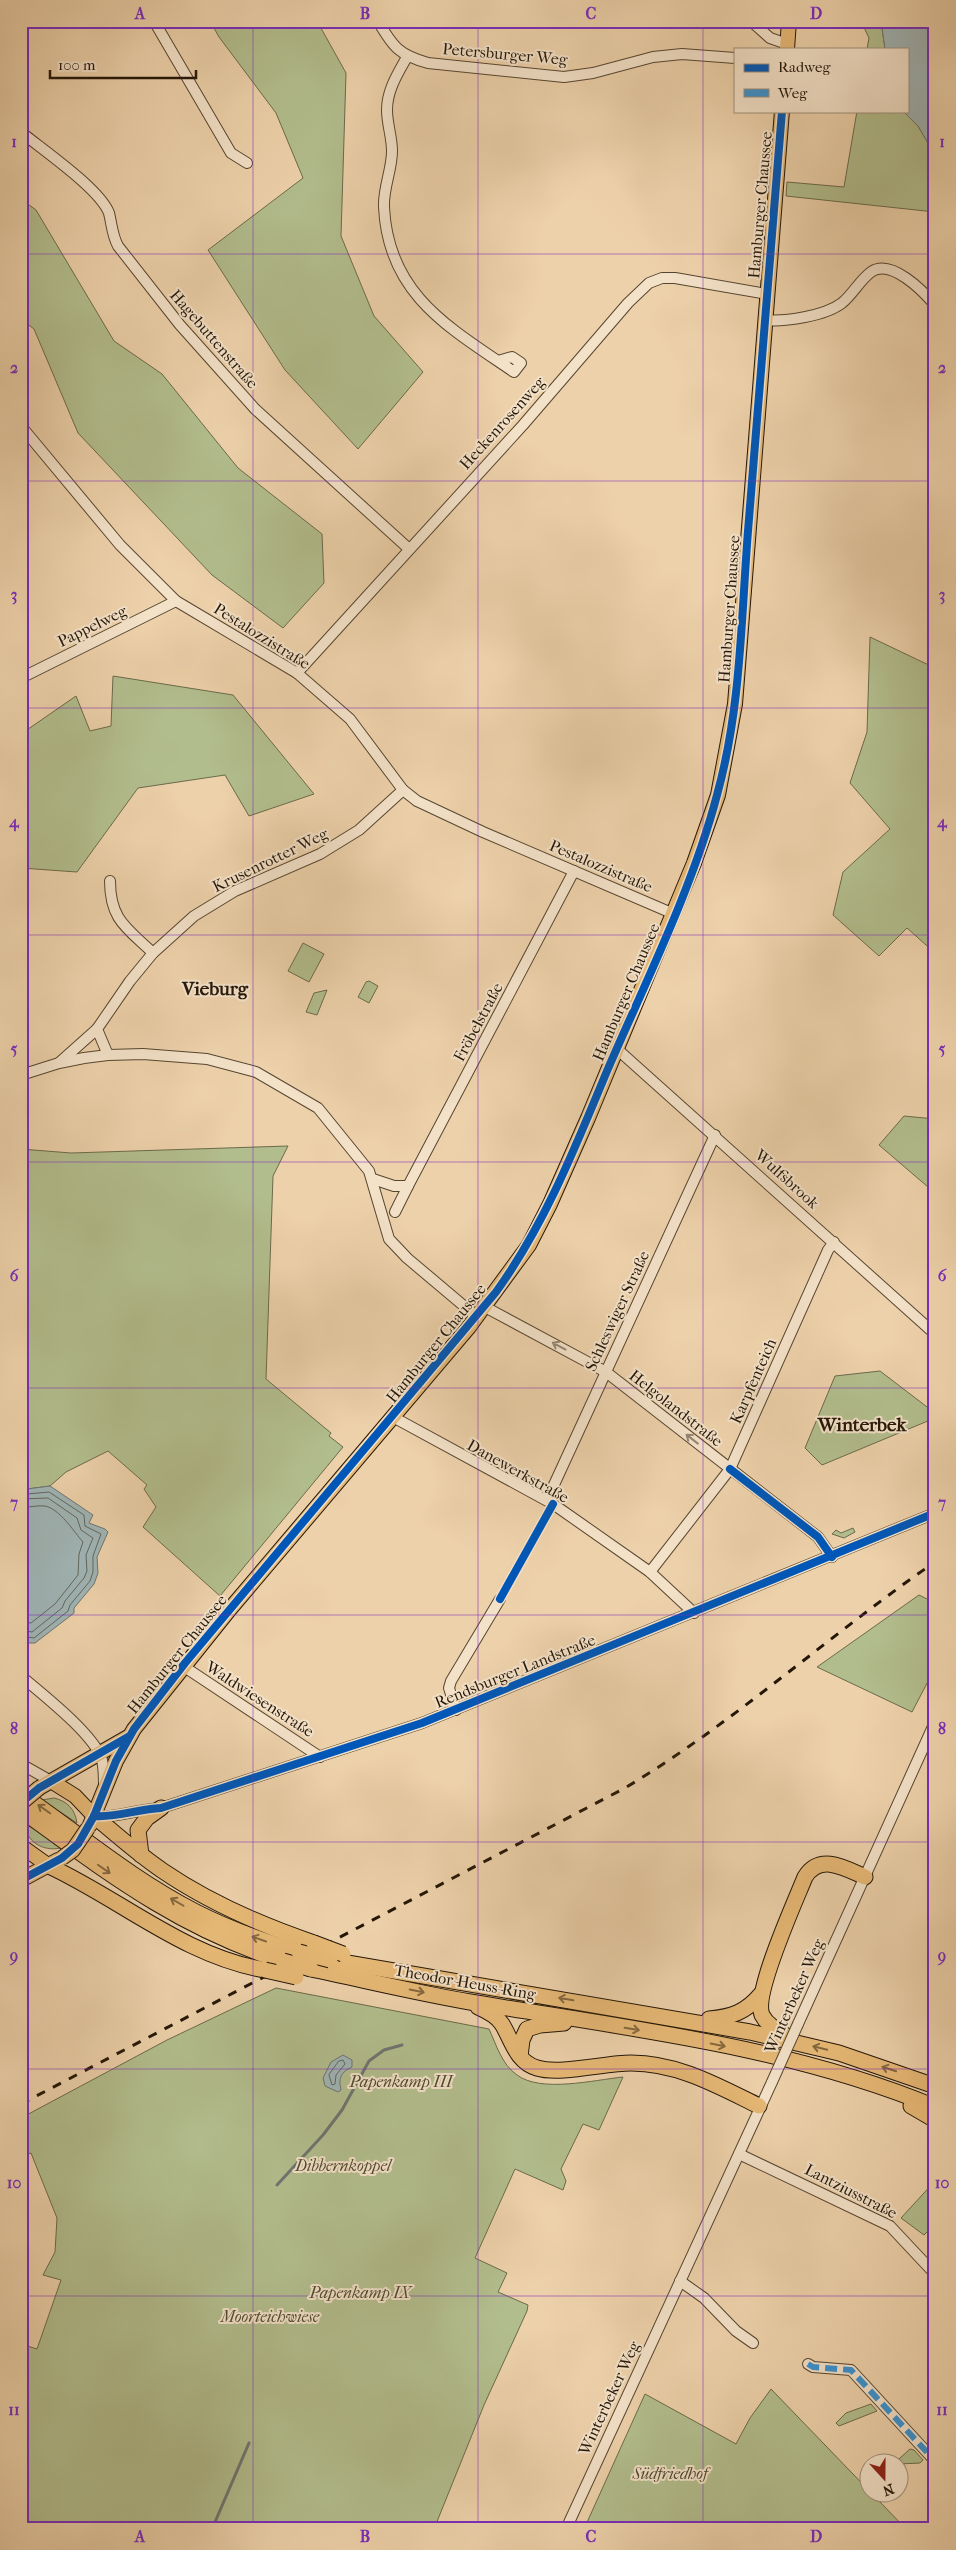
<svg xmlns="http://www.w3.org/2000/svg" width="956" height="2550" font-family="'IM FELL French Canon',serif">
	<style>
		.green { fill: #b2bd8d; stroke: #6b6a4a }
		.water { fill: #9fb4b5; stroke: #6e7570 }
		.lines { fill: none; stroke-linecap: round; stroke-linejoin: round }
		.shore { stroke: #62665e; stroke-width: 1 }
		.stream { stroke: #6e7570; stroke-width: 3 }
		.minor-casing { stroke: #564630; stroke-width: 12 }
		.major-casing { stroke: #241708; stroke-width: 16 }
		.highway-casing { stroke: #241708; stroke-width: 17 }
		.minor { stroke: #f3e1c8; stroke-width: 10 }
		.major { stroke: #e6b875; stroke-width: 14 }
		.highway { stroke: #e6b875; stroke-width: 15 }
		.rail { stroke: #241708; stroke-width: 3; stroke-dasharray: 9 9; stroke-linecap: butt }
		.minor-bridge-casing { stroke: #564630; stroke-width: 12; stroke-linecap: butt }
		.major-bridge-casing { stroke: #241708; stroke-width: 16; stroke-linecap: butt }
		.highway-bridge-casing { stroke: #241708; stroke-width: 17; stroke-linecap: butt }
		.minor-bridge { stroke: #f3e1c8; stroke-width: 10 }
		.major-bridge { stroke: #e6b875; stroke-width: 14 }
		.highway-bridge { stroke: #e6b875; stroke-width: 15 }
		.quiet { stroke: #3b93d1; stroke-width: 6; stroke-dasharray: 12 6; stroke-linecap: butt }
		.cycleway-casing { stroke: #f3e1c8; stroke-width: 11 }
		.cycleway { stroke: #0057b8; stroke-width: 8 }
		.oneway { stroke: #968672 }
		.oneway2 { stroke: #85683e }
		.grid { fill: none; stroke: #7b2cbf; stroke-width: 1; stroke-opacity: 0.55 }
		.labels { text-anchor: middle; dominant-baseline: central; stroke-width: 4; stroke-linejoin: round; paint-order: stroke }
		.street-label { font-size: 16px; fill: #241708; stroke: #f3e1c8 }
		.park-label { font-size: 16px; font-style: italic; fill: #4f4930; stroke: #f3e1c8 }
		.quarter-label { font-size: 19px; font-weight: bold; fill: #241708; stroke: #f3e1c8 }
		.neatline { fill: none; stroke: #7b2cbf; stroke-width: 2 }
		.grid-label { font-size: 16px; text-anchor: middle; font-weight: bold; fill: #7b2cbf }
	</style>
	<rect width="100%" height="100%" fill="#edd1aa"/>
	<filter id="stains"><feTurbulence type="fractalNoise" baseFrequency=".004" numOctaves="4"/><feColorMatrix values="0 0 0 0 .2 0 0 0 0 .09 0 0 0 0 .02 0 0 0 .5 -.17"/></filter>
	<radialGradient id="worn" r=".72"><stop offset=".6" stop-color="#630" stop-opacity="0"/><stop offset="1" stop-color="#630" stop-opacity=".3"/></radialGradient>
	<g class="green">
		<path d="M 210,21 L 317,21 L 346,73 L 341,236 L 374,316 L 423,372 L 358,449 L 285,370 L 208,250 L 303,178 L 276,113 L 219,37 Z"/>
		<path d="M 861,21 L 881,21 L 885,49 L 867,49 L 869,38 Z"/>
		<path d="M 857,111 L 903,111 L 918,126 L 935,155 L 935,212 L 786,196 L 787,182 L 844,187 Z"/>
		<path d="M 21,199 L 36,210 L 114,341 L 162,374 L 238,468 L 322,534 L 324,583 L 283,628 L 212,575 L 78,433 L 34,329 L 21,319 Z"/>
		<path d="M 870,637 L 935,668 L 935,953 L 907,928 L 879,956 L 833,915 L 843,872 L 890,829 L 850,783 L 867,732 Z"/>
		<path d="M 113,676 L 233,695 L 314,794 L 249,816 L 225,775 L 138,788 L 77,872 L 21,868 L 21,734 L 76,696 L 90,731 L 111,726 Z"/>
		<path d="M 303,943 L 324,954 L 309,982 L 288,971 Z"/>
		<path d="M 369,981 L 378,986 L 369,1003 L 358,997 L 366,982 Z"/>
		<path d="M 327,990 L 317,1015 L 306,1012 L 314,993 Z"/>
		<path d="M 904,1116 L 935,1119 L 935,1193 L 879,1145 Z"/>
		<path d="M 288,1146 L 273,1176 L 266,1379 L 331,1433 L 329,1436 L 343,1447 L 220,1596 L 143,1527 L 156,1507 L 144,1489 L 147,1485 L 108,1451 L 66,1472 L 50,1486 L 27,1489 L 21,1485 L 21,1149 L 71,1153 Z"/>
		<path d="M 880,1371 L 935,1413 L 935,1418 L 822,1465 L 805,1448 L 835,1376 Z"/>
		<path d="M 853,1528 L 855,1532 L 844,1538 L 832,1534 L 836,1530 L 841,1533 Z"/>
		<path d="M 919,1595 L 935,1603 L 935,1668 L 912,1712 L 817,1667 Z"/>
		<path d="M 54,1798 C 67,1801 75,1809 77,1823 L 42,1800 Z"/>
		<path d="M 27,1823 L 60,1848 C 44,1852 23,1841 27,1823 Z"/>
		<path d="M 276,1988 L 489,2029 C 496,2044 502,2065 517,2075 C 541,2093 594,2080 623,2077 L 599,2130 L 583,2124 L 561,2169 L 566,2181 L 563,2190 L 515,2169 L 475,2258 L 507,2273 L 498,2292 L 528,2305 L 527,2311 L 484,2405 L 434,2529 L 21,2529 L 21,2344 L 37,2349 L 61,2280 L 43,2275 L 55,2252 L 57,2218 L 31,2153 L 21,2157 L 21,2118 L 167,2040 Z"/>
		<path d="M 935,2181 L 935,2224 L 924,2235 L 901,2218 Z"/>
		<path d="M 771,2389 L 906,2529 L 584,2529 L 645,2394 L 736,2444 L 750,2418 Z"/>
		<path d="M 871,2404 L 877,2411 L 839,2426 L 836,2423 L 846,2413 Z"/>
		<path d="M 910,2449 L 914,2450 L 923,2460 L 920,2463 L 899,2464 L 899,2459 Z"/>
	</g>
	<g class="water">
		<path d="M 881,21 L 935,21 L 935,155 L 918,126 L 903,111 L 907,111 L 907,49 L 885,49 Z"/>
		<path d="M 21,1485 L 27,1489 L 50,1486 L 93,1515 L 89,1523 L 105,1529 L 108,1532 L 97,1557 L 98,1573 L 94,1584 L 74,1608 L 74,1613 L 35,1643 L 25,1643 L 21,1639 Z"/>
		<path d="M 343,2055 L 352,2060 L 352,2067 C 341,2072 338,2078 341,2090 L 338,2092 L 325,2086 L 323,2078 L 331,2062 Z"/>
	</g>
	<g class="lines">
		<g class="shore">
			<path d="M 21,1491 L 27,1494 L 49,1492 L 84,1515 L 85,1526 L 101,1534 L 93,1556 L 93,1572 L 90,1581 L 70,1605 L 68,1611 L 34,1638 L 21,1636"/>
			<path d="M 21,1499 L 48,1498 L 77,1518 L 81,1530 L 93,1538 L 86,1555 L 87,1571 L 84,1578 L 65,1601 L 62,1608 L 32,1632 L 21,1630"/>
			<path d="M 21,1507 C 29,1508 37,1505 45,1506 C 60,1509 74,1532 83,1542 L 79,1554 L 78,1575 L 55,1604 L 31,1623 L 21,1622"/>
			<path d="M 339,2061 L 343,2060 L 345,2064 L 336,2075 L 335,2084 L 332,2085 L 329,2075 Z"/>
		</g>
		<g class="stream">
			<path d="M 21,1420 L 27,1408"/>
			<path d="M 277,2185 L 323,2135 L 342,2110 L 369,2061 L 384,2050 L 402,2045"/>
			<path d="M 212,2529 L 249,2443"/>
		</g>
		<g class="minor-casing">
			<g id="minor">
				<path d="M 154,21 L 231,153 L 247,163"/>
				<path d="M 378,21 C 393,47 399,55 428,63 L 564,77 L 593,73 L 653,57 L 682,54 L 735,58"/>
				<path d="M 751,21 L 770,38 L 787,44"/>
				<path d="M 407,57 C 398,73 387,90 387,110 C 387,124 392,137 392,151 C 392,170 383,188 384,207 C 388,295 450,328 514,372 L 521,363 L 512,357 L 498,361"/>
				<path d="M 21,132 C 43,150 100,189 109,213 C 112,225 112,235 118,246 L 180,325 L 255,409 L 408,548"/>
				<path d="M 764,320 C 785,322 825,316 842,303 C 853,294 860,280 871,272 C 891,258 923,291 935,305"/>
				<path d="M 21,426 L 120,545 L 176,601 L 297,673 L 350,719 L 403,790 L 417,801 L 483,832 L 674,914"/>
				<path d="M 297,673 L 523,425 L 628,303 L 649,283 L 662,278 L 675,278 L 767,294"/>
				<path d="M 21,678 L 176,601"/>
				<path d="M 110,881 C 110,920 127,928 153,953"/>
				<path d="M 97,1029 L 108,1055"/>
				<path d="M 617,1049 L 935,1334"/>
				<path d="M 60,1062 L 97,1029 L 130,981 L 153,953 L 194,916 L 235,891 L 320,854 L 359,830 L 403,790"/>
				<path d="M 21,1075 L 59,1063 L 84,1058 L 108,1055 L 143,1054 L 207,1059 L 256,1072 L 318,1108 L 369,1171 L 389,1239 L 407,1258 L 477,1317"/>
				<path d="M 373,1179 L 394,1186 L 408,1186 L 574,871"/>
				<path d="M 395,1212 L 408,1186"/>
				<path d="M 485,1307 L 606,1372 L 818,1537 L 832,1557"/>
				<path d="M 393,1417 L 553,1504 L 650,1572 L 694,1613"/>
				<path d="M 547,1500 L 715,1135"/>
				<path d="M 650,1572 L 730,1469 L 828,1250 L 834,1242"/>
				<path d="M 183,1666 L 320,1757"/>
				<path d="M 21,1676 C 42,1694 95,1735 102,1760 C 104,1768 104,1779 104,1787"/>
				<path d="M 456,1710 L 449,1688 L 451,1681 L 500,1599"/>
				<path d="M 21,1764 L 51,1781"/>
				<path d="M 95,1817 C 117,1818 139,1809 161,1808 L 422,1723 L 935,1513"/>
				<path d="M 798,2024 L 935,1722"/>
				<path d="M 739,2154 L 890,2226 L 935,2274"/>
				<path d="M 680,2281 L 704,2298 L 736,2331 L 753,2343"/>
				<path d="M 808,2364 L 813,2367 L 851,2370 L 935,2461"/>
				<path d="M 566,2529 L 772,2082"/>
			</g>
		</g>
		<g class="major-casing">
			<g id="major">
				<path d="M 787,49 L 789,21"/>
				<path d="M 51,1781 L 75,1796 L 94,1816"/>
				<path d="M 39,1788 L 128,1737"/>
				<path d="M 90,1825 L 116,1761 L 134,1729 L 230,1609 L 469,1327 L 529,1245 L 550,1204 L 588,1118 L 694,863 L 718,795 L 735,704 L 782,111"/>
				<path d="M 21,1846 L 49,1866"/>
				<path d="M 21,1880 L 58,1860"/>
			</g>
		</g>
		<g class="highway-casing">
			<g id="highway">
				<path d="M 21,1794 C 79,1834 133,1880 196,1912 C 229,1929 263,1941 299,1952"/>
				<path d="M 21,1810 C 108,1873 179,1928 283,1961"/>
				<path d="M 94,1816 C 117,1835 139,1855 163,1871 C 210,1903 261,1925 314,1943"/>
				<path d="M 141,1855 L 138,1830 L 147,1818 L 161,1808"/>
				<path d="M 49,1866 C 122,1900 184,1956 265,1970"/>
				<path d="M 330,1960 L 750,2032 L 839,2053 L 935,2086"/>
				<path d="M 311,1969 C 364,1980 417,1993 470,2002 C 626,2028 788,2046 935,2107"/>
				<path d="M 478,2007 C 487,2011 497,2016 502,2024 C 512,2040 516,2062 537,2068 C 560,2075 605,2063 631,2063 C 678,2063 718,2086 759,2106"/>
				<path d="M 709,2019 C 732,2017 746,2012 761,1994"/>
				<path d="M 788,2037 C 778,2031 767,2025 762,2015 C 753,1994 795,1902 805,1877 C 820,1853 845,1868 865,1877"/>
				<path d="M 520,2056 L 522,2040 L 527,2029 L 540,2025 L 564,2023"/>
				<path d="M 911,2106 L 935,2120"/>
			</g>
		</g>
		<use href="#minor" class="minor"/>
		<use href="#major" class="major"/>
		<use href="#highway" class="highway"/>
		<path class="rail" d="M 21,2104 L 625,1788 C 735,1722 829,1635 935,1562"/>
		<g class="minor-bridge-casing">
			<path id="minor-bridge" d="M 772,2082 L 798,2024"/>
		</g>
		<g class="major-bridge-casing">
			<g id="major-bridge">
				<path d="M 21,1803 L 39,1788"/>
				<path d="M 62,1858 L 73,1850 L 88,1828"/>
			</g>
		</g>
		<g class="highway-bridge-casing">
			<g id="highway-bridge">
				<path d="M 314,1943 L 343,1954"/>
				<path d="M 299,1952 L 330,1960"/>
				<path d="M 283,1961 L 311,1969"/>
				<path d="M 265,1970 L 296,1977"/>
			</g>
		</g>
		<use href="#minor-bridge" class="minor-bridge"/>
		<use href="#major-bridge" class="major-bridge"/>
		<use href="#highway-bridge" class="highway-bridge"/>
		<path class="quiet" d="M 808,2364 L 813,2367 L 851,2370 L 935,2461"/>
		<g class="cycleway-casing">
			<g id="cycleway">
				<path d="M 730,1469 L 818,1537 L 832,1557"/>
				<path d="M 500,1599 L 553,1504"/>
				<path d="M 21,1803 L 39,1788 L 128,1737"/>
				<path d="M 94,1816 C 116,1818 138,1809 161,1808 L 422,1723 L 935,1513"/>
				<path d="M 21,1880 L 62,1858 L 78,1844 L 94,1816 L 116,1761 L 134,1729 L 185,1663 L 496,1292 C 545,1224 575,1148 607,1071 C 645,983 693,887 717,795 C 741,709 741,620 748,531 C 759,391 771,251 782,111"/>
			</g>
		</g>
		<use href="#cycleway" class="cycleway"/>
	</g>
	<defs><path id="oneway-shaft" d="M-6 0H5M1.5-3L5.5 0L1.5 3" fill="none" stroke-width="1.6" stroke-linecap="round" stroke-linejoin="round" transform="scale(1.25)"/></defs>
	<g class="oneway">
		<use href="#oneway-shaft" transform="translate(559 1346) rotate(-152)"/>
		<use href="#oneway-shaft" transform="translate(692 1439) rotate(-142)"/>
	</g>
	<g class="oneway2">
		<use href="#oneway-shaft" transform="translate(44 1809) rotate(-145)"/>
		<use href="#oneway-shaft" transform="translate(104 1869) rotate(35)"/>
		<use href="#oneway-shaft" transform="translate(177 1902) rotate(-150)"/>
		<use href="#oneway-shaft" transform="translate(259 1939) rotate(-161)"/>
		<use href="#oneway-shaft" transform="translate(417 1991) rotate(12)"/>
		<use href="#oneway-shaft" transform="translate(566 1999) rotate(-170)"/>
		<use href="#oneway-shaft" transform="translate(632 2029) rotate(10)"/>
		<use href="#oneway-shaft" transform="translate(718 2045) rotate(12)"/>
		<use href="#oneway-shaft" transform="translate(820 2048) rotate(-166)"/>
		<use href="#oneway-shaft" transform="translate(889 2069) rotate(-162)"/>
	</g>
	<path class="grid" d="M 253,21 L 253,2529M 478,21 L 478,2529M 703,21 L 703,2529M 21,254 L 935,254M 21,481 L 935,481M 21,708 L 935,708M 21,935 L 935,935M 21,1162 L 935,1162M 21,1388 L 935,1388M 21,1615 L 935,1615M 21,1842 L 935,1842M 21,2069 L 935,2069M 21,2296 L 935,2296"/>
	<g class="labels">
		<g class="street-label">
			<text transform="translate(505 54) rotate(5)">Petersburger Weg</text>
			<text transform="translate(760 205) rotate(-85)">Hamburger Chaussee</text>
			<text transform="translate(214 339) rotate(49)">Hagebuttenstraße</text>
			<text transform="translate(502 423) rotate(-48)">Heckenrosenweg</text>
			<text transform="translate(729 609) rotate(-86)">Hamburger Chaussee</text>
			<text transform="translate(92 626) rotate(-26)">Pappelweg</text>
			<text transform="translate(262 636) rotate(32)">Pestalozzistraße</text>
			<text transform="translate(270 860) rotate(-26)">Krusenrotter Weg</text>
			<text transform="translate(601 866) rotate(23)">Pestalozzistraße</text>
			<text transform="translate(626 992) rotate(-67)">Hamburger Chaussee</text>
			<text transform="translate(478 1022) rotate(-62)">Fröbelstraße</text>
			<text transform="translate(787 1179) rotate(42)">Wulfsbrook</text>
			<text transform="translate(617 1311) rotate(-65)">Schleswiger Straße</text>
			<text transform="translate(436 1343) rotate(-51)">Hamburger Chaussee</text>
			<text transform="translate(753 1381) rotate(-66)">Karpfenteich</text>
			<text transform="translate(676 1408) rotate(38)">Helgolandstraße</text>
			<text transform="translate(518 1471) rotate(29)">Danewerkstraße</text>
			<text transform="translate(177 1654) rotate(-51)">Hamburger Chaussee</text>
			<text transform="translate(515 1671) rotate(-22)">Rendsburger Landstraße</text>
			<text transform="translate(260 1699) rotate(33)">Waldwiesenstraße</text>
			<text transform="translate(465 1982) rotate(10)">Theodor-Heuss-Ring</text>
			<text transform="translate(794 1996) rotate(-66)">Winterbeker Weg</text>
			<text transform="translate(851 2191) rotate(27)">Lantziusstraße</text>
			<text transform="translate(609 2398) rotate(-65)">Winterbeker Weg</text>
		</g>
		<g class="park-label">
			<text x="401" y="2081">Papenkamp III</text>
			<text x="343" y="2165">Dibbernkoppel</text>
			<text x="360" y="2292">Papenkamp IX</text>
			<text x="270" y="2316">Moorteichwiese</text>
			<text x="670" y="2473">Südfriedhof</text>
		</g>
		<g class="quarter-label">
			<text x="215" y="989">Vieburg</text>
			<text x="862" y="1425">Winterbek</text>
		</g>
	</g>
	<rect width="956" height="2550" fill="none" stroke="#edd1aa" stroke-width="55"/>
	<rect x="734" y="48" width="175" height="65" fill="#f3e1c8" stroke="#a0907b"/>
	<rect x="744" y="64" width="25" height="8" fill="#0057b8" stroke="#a0907b"/>
	<text x="778" y="72" font-size="15" fill="#241708">Radweg</text>
	<rect x="744" y="89" width="25" height="8" fill="#3b93d1" stroke="#a0907b"/>
	<text x="778" y="98" font-size="15" fill="#241708">Weg</text>
	<g transform="translate(884 2478) rotate(159)"><circle r="24" fill="#f3e1c8" stroke="#a0907b"/>
	<path d="M0-4L9 19L0 12L-9 19Z" fill="#8f2418"/>
	<text y="-8" font-size="14" font-weight="bold" text-anchor="middle" fill="#241708">N</text>
	</g>
	<path d="M50 70v8h146v-8" fill="none" stroke="#241708" stroke-width="2.5"/>
	<text x="58" y="70" font-size="15" fill="#241708" stroke="#f3e1c8" stroke-width="4" paint-order="stroke">100 m</text>
	<rect x="28" y="28" width="900" height="2494" class="neatline"/>
	<g class="grid-label">
		<text x="140" y="19">A</text>
		<text x="365" y="19">B</text>
		<text x="591" y="19">C</text>
		<text x="816" y="19">D</text>
		<text x="14" y="147">1</text>
		<text x="942" y="147">1</text>
		<text x="14" y="373">2</text>
		<text x="942" y="373">2</text>
		<text x="14" y="600">3</text>
		<text x="942" y="600">3</text>
		<text x="14" y="827">4</text>
		<text x="942" y="827">4</text>
		<text x="14" y="1054">5</text>
		<text x="942" y="1054">5</text>
		<text x="14" y="1281">6</text>
		<text x="942" y="1281">6</text>
		<text x="14" y="1508">7</text>
		<text x="942" y="1508">7</text>
		<text x="14" y="1734">8</text>
		<text x="942" y="1734">8</text>
		<text x="14" y="1961">9</text>
		<text x="942" y="1961">9</text>
		<text x="14" y="2188">10</text>
		<text x="942" y="2188">10</text>
		<text x="14" y="2415">11</text>
		<text x="942" y="2415">11</text>
		<text x="140" y="2542">A</text>
		<text x="365" y="2542">B</text>
		<text x="591" y="2542">C</text>
		<text x="816" y="2542">D</text>
	</g>
	<rect width="100%" height="100%" filter="url(#stains)"/>
	<rect width="100%" height="100%" fill="url(#worn)"/>
</svg>
